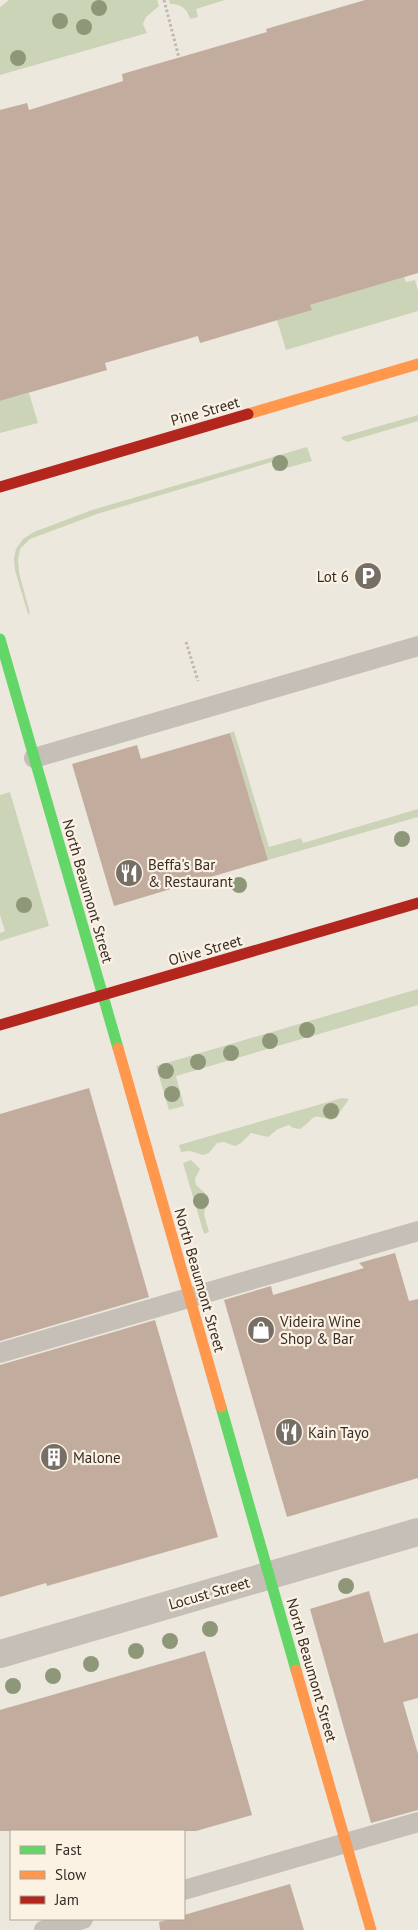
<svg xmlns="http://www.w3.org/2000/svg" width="418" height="1930" font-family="'PT Sans',sans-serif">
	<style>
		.green { fill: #ccd4b7 }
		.building { fill: #c2ac9e }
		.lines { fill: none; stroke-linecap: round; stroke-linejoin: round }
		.path { stroke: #beb8b0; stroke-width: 3; stroke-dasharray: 2.5 2.5; stroke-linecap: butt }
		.lane { stroke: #c6bfb7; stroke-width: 20 }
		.street { stroke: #c6bfb7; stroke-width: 28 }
		.fast { stroke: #63d668; stroke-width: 11 }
		.slow { stroke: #ff974d; stroke-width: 11 }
		.jam { stroke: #b3261e; stroke-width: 11 }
		.tree { fill: #8e9879 }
		.labels { text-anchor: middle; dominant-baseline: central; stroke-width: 4.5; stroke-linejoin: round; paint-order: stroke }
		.street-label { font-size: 15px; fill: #372c26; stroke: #fbf2e4 }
		.poi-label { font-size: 15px; fill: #372c26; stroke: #fbf2e4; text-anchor: start }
	</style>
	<rect width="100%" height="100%" fill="#ede8de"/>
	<g class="green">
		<path d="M 9,0 L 157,0 L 159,6 L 146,17 L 143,24 L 147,33 L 0,75 L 0,7 Z"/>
		<path d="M 169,0 L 225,0 L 196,9 L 198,17 L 190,19 C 187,8 181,4 170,4 Z"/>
		<path d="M 404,277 L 406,282 L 415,280 L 418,291 L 418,311 L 286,350 L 277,320 L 311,310 L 310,305 Z"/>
		<path d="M 29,393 L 38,423 L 0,433 L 0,401 Z"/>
		<path d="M 418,415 L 418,421 L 347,442 L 343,440 L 341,437 Z"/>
		<path d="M 307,447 L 312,461 L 275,471 L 272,462 L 97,514 L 30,539 L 20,549 L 18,560 L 19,573 L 30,613 L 28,614 L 15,570 L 14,558 L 16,549 L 23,539 L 34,532 L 92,510 Z"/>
		<path d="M 234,731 L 269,847 L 301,838 L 303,843 L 418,809 L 418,817 L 268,860 L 230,733 Z"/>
		<path d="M 10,792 L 49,926 L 0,941 L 0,933 L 5,931 L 0,915 L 0,795 Z"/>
		<path d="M 418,989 L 418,1005 L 176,1076 L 184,1106 L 169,1110 L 156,1066 Z"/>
		<path d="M 342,1098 L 349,1099 L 336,1118 L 331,1120 C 308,1113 317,1118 300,1129 L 293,1128 L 289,1125 L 278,1129 L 268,1137 L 251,1133 L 241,1143 L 235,1146 L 224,1142 L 217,1143 L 209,1153 L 203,1155 L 190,1151 L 181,1152 L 179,1145 Z"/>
		<path d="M 191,1160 L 200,1169 L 195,1179 L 196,1185 L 205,1193 L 207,1200 L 204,1214 L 209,1232 L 204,1234 L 183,1163 Z"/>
	</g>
	<g class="building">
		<path d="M 365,0 L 418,0 L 418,273 L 310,305 L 312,310 L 200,343 L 198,336 L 105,363 L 107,370 L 0,401 L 0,110 L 27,103 L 29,110 L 123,81 L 122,74 L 267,32 L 266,29 Z"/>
		<path d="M 230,733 L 268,860 L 114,906 L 72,764 L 137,745 L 141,759 Z"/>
		<path d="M 89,1088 L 149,1297 L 0,1341 L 0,1114 Z"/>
		<path d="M 395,1253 L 409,1301 L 418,1299 L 418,1478 L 287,1517 L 224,1300 L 271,1286 L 273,1295 L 364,1268 L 359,1263 Z"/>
		<path d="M 155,1320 L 218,1537 L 47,1586 L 46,1583 L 0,1597 L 0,1365 Z"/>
		<path d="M 369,1591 L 384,1643 L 418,1633 L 418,1698 L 403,1702 L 418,1754 L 418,1810 L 371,1823 L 310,1609 Z"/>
		<path d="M 205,1651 L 252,1815 L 196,1831 L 0,1831 L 0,1710 Z"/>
		<path d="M 290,1884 L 304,1930 L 160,1930 L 159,1922 L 171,1919 L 184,1919 L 184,1915 Z"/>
	</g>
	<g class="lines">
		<g class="path">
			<path d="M 164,0 L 179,58"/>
			<path d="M 186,642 L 198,681"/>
		</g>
		<g class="lane">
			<path d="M 34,758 L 418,646"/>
			<path d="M 0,1353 L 418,1231"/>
			<path d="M 184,1890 L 418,1822"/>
			<path d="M 44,1930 L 83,1919"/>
		</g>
		<path class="street" d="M 0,1654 L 418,1532"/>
		<g class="fast">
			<path d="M 0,639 L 118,1048"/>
			<path d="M 221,1407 L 296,1670"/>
		</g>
		<g class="slow">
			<path d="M 248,414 L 418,364"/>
			<path d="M 118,1048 L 221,1407"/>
			<path d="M 296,1670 L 371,1930"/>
		</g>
		<g class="jam">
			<path d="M 0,487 L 248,414"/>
			<path d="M 0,1025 L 418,903"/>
		</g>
	</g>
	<g class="tree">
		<circle cx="99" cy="8" r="8"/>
		<circle cx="60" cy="21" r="8"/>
		<circle cx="84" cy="27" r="8"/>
		<circle cx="18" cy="58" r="8"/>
		<circle cx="280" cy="463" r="8"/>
		<circle cx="402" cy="839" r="8"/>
		<circle cx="239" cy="885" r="8"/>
		<circle cx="24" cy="905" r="8"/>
		<circle cx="307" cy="1030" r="8"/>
		<circle cx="270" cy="1041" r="8"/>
		<circle cx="231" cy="1053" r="8"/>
		<circle cx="198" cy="1062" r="8"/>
		<circle cx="166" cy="1071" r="8"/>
		<circle cx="172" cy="1094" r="8"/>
		<circle cx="331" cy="1111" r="8"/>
		<circle cx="201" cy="1201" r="8"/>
		<circle cx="346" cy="1586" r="8"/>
		<circle cx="210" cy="1629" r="8"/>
		<circle cx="170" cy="1641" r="8"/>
		<circle cx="136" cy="1651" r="8"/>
		<circle cx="91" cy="1664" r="8"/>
		<circle cx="53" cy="1676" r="8"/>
		<circle cx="13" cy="1686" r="8"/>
	</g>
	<defs>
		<g id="parking-disc" transform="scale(1.4375)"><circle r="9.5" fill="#776e66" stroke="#fbf2e4"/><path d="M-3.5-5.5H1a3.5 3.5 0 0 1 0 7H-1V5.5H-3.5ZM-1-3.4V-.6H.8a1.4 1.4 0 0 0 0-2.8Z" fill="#fff"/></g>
		<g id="restaurant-disc" transform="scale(1.4375)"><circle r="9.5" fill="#776e66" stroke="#fbf2e4"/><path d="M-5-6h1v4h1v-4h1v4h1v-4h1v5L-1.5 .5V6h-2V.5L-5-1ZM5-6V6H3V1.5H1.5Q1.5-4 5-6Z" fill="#fff"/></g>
		<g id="shop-disc" transform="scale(1.4375)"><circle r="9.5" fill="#776e66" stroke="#fbf2e4"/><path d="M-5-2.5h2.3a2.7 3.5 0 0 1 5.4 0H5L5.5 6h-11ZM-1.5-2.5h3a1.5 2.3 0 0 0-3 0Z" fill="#fff"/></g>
		<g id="building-disc" transform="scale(1.4375)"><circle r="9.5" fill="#776e66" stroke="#fbf2e4"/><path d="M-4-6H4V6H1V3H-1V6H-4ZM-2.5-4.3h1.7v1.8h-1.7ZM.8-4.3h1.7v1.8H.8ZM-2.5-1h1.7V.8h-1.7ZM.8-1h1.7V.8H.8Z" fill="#fff"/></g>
	</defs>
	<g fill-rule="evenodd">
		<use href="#parking-disc" x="368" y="576"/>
		<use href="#restaurant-disc" x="129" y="873"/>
		<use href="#shop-disc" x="261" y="1330"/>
		<use href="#restaurant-disc" x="289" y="1432"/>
		<use href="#building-disc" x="54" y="1457"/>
	</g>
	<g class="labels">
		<g class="street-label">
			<text transform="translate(205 411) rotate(-16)">Pine Street</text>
			<text transform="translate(88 891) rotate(74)">North Beaumont Street</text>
			<text transform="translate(205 950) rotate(-16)">Olive Street</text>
			<text transform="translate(200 1280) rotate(74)">North Beaumont Street</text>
			<text transform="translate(209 1593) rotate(-16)">Locust Street</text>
			<text transform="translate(312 1670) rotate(74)">North Beaumont Street</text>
		</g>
		<g class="poi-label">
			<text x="349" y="576" text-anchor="end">Lot 6</text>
			<text x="148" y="864">Beffa's Bar<tspan x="148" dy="17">&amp; Restaurant</tspan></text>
			<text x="280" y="1321">Videira Wine<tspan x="280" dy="17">Shop &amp; Bar</tspan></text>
			<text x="308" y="1432">Kain Tayo</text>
			<text x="73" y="1457">Malone</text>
		</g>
	</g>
	<rect x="10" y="1830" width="175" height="90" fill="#fbf2e4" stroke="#ada398"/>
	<rect x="20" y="1846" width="25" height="8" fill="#63d668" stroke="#ada398"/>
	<text x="55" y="1855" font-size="15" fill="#372c26">Fast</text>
	<rect x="20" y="1871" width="25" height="8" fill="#ff974d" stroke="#ada398"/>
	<text x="55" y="1880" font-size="15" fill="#372c26">Slow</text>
	<rect x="20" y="1896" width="25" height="8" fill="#b3261e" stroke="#ada398"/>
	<text x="55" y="1905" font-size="15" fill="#372c26">Jam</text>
</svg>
